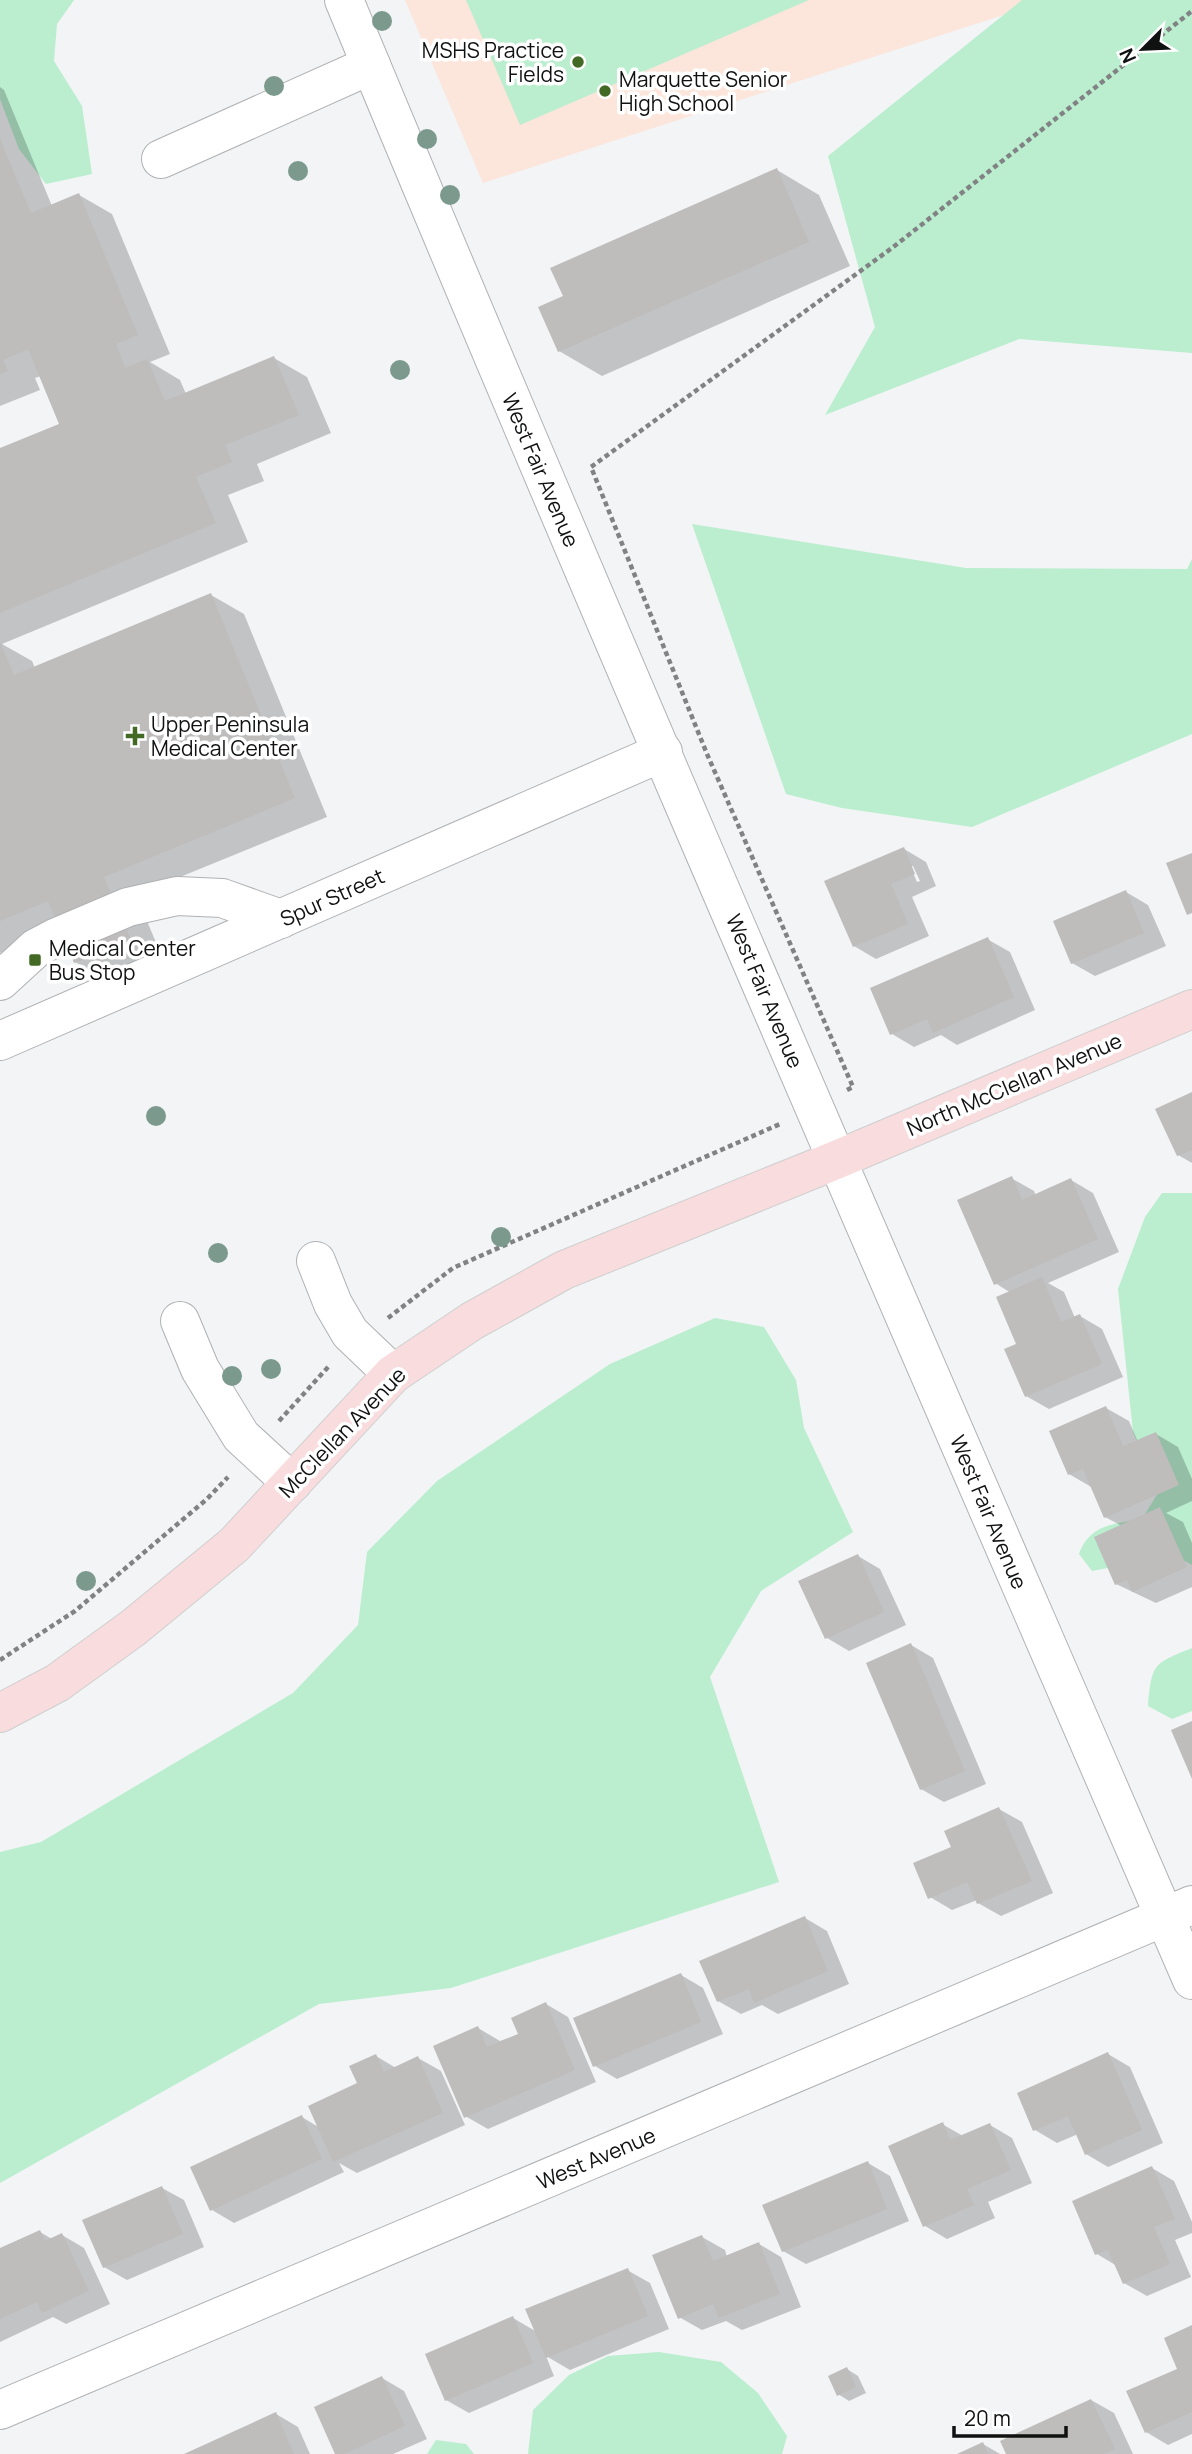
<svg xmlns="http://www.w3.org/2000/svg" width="1192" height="2454" font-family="Manrope,sans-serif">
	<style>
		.education { fill: #fce5da }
		.green { fill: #baeecf }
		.shadow { fill: #0003; fill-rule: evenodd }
		.building { fill: #bfbcbc }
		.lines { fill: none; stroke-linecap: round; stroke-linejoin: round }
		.minor-casing { stroke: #b0b1b3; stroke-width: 40 }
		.major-casing { stroke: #cfcfcf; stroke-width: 40 }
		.path { stroke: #818283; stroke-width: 4.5; stroke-dasharray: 5 3.5; stroke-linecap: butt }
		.minor { stroke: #fff; stroke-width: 38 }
		.major { stroke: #f9dcdd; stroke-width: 38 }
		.tree { fill: #7b998c }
		.poi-dot { fill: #436a24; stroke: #fff; stroke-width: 2.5 }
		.labels { text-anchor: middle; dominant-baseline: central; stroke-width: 7; stroke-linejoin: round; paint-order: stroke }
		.poi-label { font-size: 21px; fill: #101111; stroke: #fff; text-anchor: start }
		.street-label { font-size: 21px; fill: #101111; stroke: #fff }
	</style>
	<rect width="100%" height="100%" fill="#f2f4f6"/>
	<path class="education" d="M 405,0 L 1050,0 L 483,183 Z"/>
	<g class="green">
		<path d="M 0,0 L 74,0 L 57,24 L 54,61 L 82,106 L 92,174 L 46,184 L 19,149 L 0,99 Z"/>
		<path d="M 466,0 L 809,0 L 520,125 Z"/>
		<path d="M 1022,0 L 1192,0 L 1192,353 L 1019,339 L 825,415 L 875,327 L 828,156 Z"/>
		<path d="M 692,524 L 966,568 L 1187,569 L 1192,559 L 1192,734 L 972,827 L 842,808 L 786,794 Z"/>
		<path d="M 1162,1193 L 1192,1193 L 1192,1565 L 1183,1560 L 1134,1563 L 1092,1571 L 1079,1554 C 1090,1524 1114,1524 1142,1519 L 1158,1493 L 1133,1432 L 1118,1289 L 1145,1217 Z"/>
		<path d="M 715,1318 L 764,1327 L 796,1380 L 804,1428 L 853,1532 L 761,1591 L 710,1677 L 779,1882 L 451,1988 L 319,2004 L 0,2183 L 0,1852 L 41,1842 L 293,1693 L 358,1625 L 367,1552 L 437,1481 L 610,1364 Z"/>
		<path d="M 1192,1648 L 1192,1711 L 1172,1719 L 1148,1706 C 1152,1663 1153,1664 1192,1648 Z"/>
		<path d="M 659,2352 L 721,2362 L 758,2393 L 787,2436 L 782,2454 L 528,2454 L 533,2410 L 569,2375 L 608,2356 Z"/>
		<path d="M 436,2440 L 466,2444 L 474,2454 L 427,2454 Z"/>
	</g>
	<g class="shadow">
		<path d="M 0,87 L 4,90 L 52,206 L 79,195 L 112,214 L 170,354 L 150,362 L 180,380 L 186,394 L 274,358 L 307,377 L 331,433 L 257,464 L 264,481 L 228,495 L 248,542 L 2,644 L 32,661 L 35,668 L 211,595 L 244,614 L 327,817 L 136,895 L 163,959 L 108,981 L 75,962 L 61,928 L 0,953 L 0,450 L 61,425 L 41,376 L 35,378 L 40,390 L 0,406 Z"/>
		<path d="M 777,170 L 819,195 L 850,266 L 602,376 L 559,351 Z"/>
		<path d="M 904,849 L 926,862 L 936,886 L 912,897 L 929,936 L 876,959 L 854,946 ZM 910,866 L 913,866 L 920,881 L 917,882 Z"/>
		<path d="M 1126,892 L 1148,905 L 1166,946 L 1095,976 L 1072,963 Z"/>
		<path d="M 987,939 L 1010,952 L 1035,1010 L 957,1045 L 941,1035 L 914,1047 L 892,1034 Z"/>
		<path d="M 1192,1094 L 1192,1163 L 1178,1155 Z"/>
		<path d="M 1011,1178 L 1034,1191 L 1036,1196 L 1071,1180 L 1093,1193 L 1119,1252 L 1048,1283 L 1064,1292 L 1075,1318 L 1080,1316 L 1102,1329 L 1123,1377 L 1049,1409 L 1026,1396 L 1011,1293 L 995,1283 Z"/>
		<path d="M 1106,1408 L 1129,1421 L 1138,1442 L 1156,1434 L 1178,1447 L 1192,1479 L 1192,1501 L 1166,1513 L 1183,1522 L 1192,1543 L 1192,1587 L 1156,1603 L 1116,1584 L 1122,1526 L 1105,1517 L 1093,1488 L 1069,1474 Z"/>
		<path d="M 858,1556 L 880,1569 L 906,1625 L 849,1651 L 827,1638 Z"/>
		<path d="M 911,1645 L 933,1658 L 986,1784 L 944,1802 L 921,1789 Z"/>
		<path d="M 999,1809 L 1022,1822 L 1053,1893 L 1001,1916 L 978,1903 L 977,1900 L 952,1910 L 930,1897 L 953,1847 Z"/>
		<path d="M 805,1918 L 827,1931 L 849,1984 L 778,2014 L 762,2005 L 741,2014 L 718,2001 Z"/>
		<path d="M 681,1975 L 703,1988 L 723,2034 L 617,2079 L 595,2066 Z"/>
		<path d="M 546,2004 L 568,2017 L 596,2082 L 488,2129 L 465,2116 L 478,2028 L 500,2041 L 520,2034 Z"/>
		<path d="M 1108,2054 L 1130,2067 L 1163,2143 L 1108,2167 L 1086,2154 L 1078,2134 L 1057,2143 L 1035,2130 L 1019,2093 Z"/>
		<path d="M 376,2056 L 396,2068 L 418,2058 L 441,2071 L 465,2125 L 357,2173 L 339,2163 L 344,2172 L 234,2223 L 212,2210 L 302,2117 L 320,2128 L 359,2084 Z"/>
		<path d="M 942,2124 L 963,2136 L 990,2125 L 1012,2138 L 1032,2183 L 988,2202 L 995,2218 L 947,2239 L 925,2226 Z"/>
		<path d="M 868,2163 L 890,2176 L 909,2221 L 806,2264 L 783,2251 Z"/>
		<path d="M 1152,2168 L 1174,2181 L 1192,2222 L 1192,2233 L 1175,2240 L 1191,2277 L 1147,2296 L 1124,2283 L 1117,2266 L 1097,2254 Z"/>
		<path d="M 162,2188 L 184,2200 L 204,2247 L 127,2280 L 104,2267 Z"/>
		<path d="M 40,2232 L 52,2239 L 62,2235 L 84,2248 L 110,2304 L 66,2324 L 53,2317 L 0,2342 L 0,2250 Z"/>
		<path d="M 702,2237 L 725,2250 L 727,2257 L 759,2244 L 781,2257 L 801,2307 L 742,2330 L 726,2321 L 702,2330 L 679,2317 Z"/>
		<path d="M 627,2270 L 650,2283 L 669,2329 L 570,2370 L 546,2356 L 554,2376 L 469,2413 L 446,2400 L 513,2318 L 537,2332 Z"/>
		<path d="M 1192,2327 L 1192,2434 L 1168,2445 L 1146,2432 L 1179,2370 Z"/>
		<path d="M 847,2369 L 858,2376 L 866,2393 L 849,2401 L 838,2394 Z"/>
		<path d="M 382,2378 L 404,2391 L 427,2439 L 393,2454 L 337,2454 Z"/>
		<path d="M 1091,2400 L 1114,2413 L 1133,2454 L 1008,2454 Z"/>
		<path d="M 276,2414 L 298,2427 L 310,2454 L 188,2454 Z"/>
		<path d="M 983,2444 L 1000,2454 L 961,2454 Z"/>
	</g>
	<g class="building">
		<path d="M 0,139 L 31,213 L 79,193 L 138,335 L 116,344 L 125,368 L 147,359 L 165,401 L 274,356 L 299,415 L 225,445 L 232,462 L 196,477 L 216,523 L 0,613 L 0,448 L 59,424 L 28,349 L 3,360 L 8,371 L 0,374 Z"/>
		<path d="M 777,168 L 809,242 L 558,352 L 538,307 L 563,296 L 550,268 Z"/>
		<path d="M 211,593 L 295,798 L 104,877 L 131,940 L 74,963 L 48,901 L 0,921 L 0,642 L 14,675 Z"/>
		<path d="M 904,847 L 915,874 L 891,884 L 908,924 L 853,947 L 824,881 Z"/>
		<path d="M 1192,853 L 1192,913 L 1187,915 L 1166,863 Z"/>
		<path d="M 1126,890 L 1144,933 L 1071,964 L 1053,921 Z"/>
		<path d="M 988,937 L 1014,997 L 933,1033 L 927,1019 L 890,1035 L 870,988 Z"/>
		<path d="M 1192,1092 L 1192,1150 L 1177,1156 L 1155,1109 Z"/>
		<path d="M 1012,1176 L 1022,1200 L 1071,1178 L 1098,1239 L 994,1285 L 957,1200 Z"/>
		<path d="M 1042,1277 L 1061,1322 L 1080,1314 L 1102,1364 L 1025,1397 L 1004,1349 L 1016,1344 L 996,1297 Z"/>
		<path d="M 1106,1406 L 1123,1446 L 1156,1432 L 1179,1485 L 1104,1518 L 1083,1469 L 1068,1475 L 1049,1431 Z"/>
		<path d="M 1160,1507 L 1187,1567 L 1132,1592 L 1127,1580 L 1115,1585 L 1094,1537 Z"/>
		<path d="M 858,1554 L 884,1612 L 825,1639 L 798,1581 Z"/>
		<path d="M 911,1643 L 965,1771 L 920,1790 L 866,1663 Z"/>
		<path d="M 1192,1721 L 1192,1779 L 1171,1730 Z"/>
		<path d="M 999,1807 L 1032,1881 L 977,1904 L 967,1882 L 928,1899 L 913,1863 L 951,1847 L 944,1831 Z"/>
		<path d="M 805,1916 L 828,1971 L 754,2003 L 749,1989 L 717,2002 L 699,1961 Z"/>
		<path d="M 681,1973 L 701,2022 L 593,2067 L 573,2018 Z"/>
		<path d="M 546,2002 L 575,2070 L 464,2118 L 433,2046 L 478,2026 L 487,2047 L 518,2034 L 511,2018 Z"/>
		<path d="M 1108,2052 L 1142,2130 L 1085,2155 L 1068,2116 L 1033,2131 L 1017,2093 Z"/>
		<path d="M 376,2054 L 384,2072 L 418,2056 L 443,2113 L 333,2162 L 308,2106 L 357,2083 L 349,2066 Z"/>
		<path d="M 302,2115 L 322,2159 L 210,2211 L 190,2167 Z"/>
		<path d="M 943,2122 L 950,2140 L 990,2123 L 1011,2170 L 967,2189 L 974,2205 L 923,2227 L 888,2146 Z"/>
		<path d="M 868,2161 L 887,2209 L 782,2252 L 762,2205 Z"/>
		<path d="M 1152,2166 L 1175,2219 L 1154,2227 L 1170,2264 L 1123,2284 L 1108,2250 L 1095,2255 L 1072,2201 Z"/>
		<path d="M 162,2186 L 183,2234 L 103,2268 L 82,2220 Z"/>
		<path d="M 40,2230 L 45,2241 L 62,2233 L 89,2291 L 42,2313 L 37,2302 L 0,2319 L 0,2248 Z"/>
		<path d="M 702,2235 L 713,2261 L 759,2242 L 780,2294 L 719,2318 L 713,2304 L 678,2319 L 652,2255 Z"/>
		<path d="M 628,2268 L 648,2316 L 546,2358 L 525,2309 Z"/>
		<path d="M 513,2316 L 533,2363 L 445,2401 L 425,2354 Z"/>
		<path d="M 1192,2325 L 1192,2412 L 1145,2433 L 1126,2391 L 1177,2369 L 1164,2338 Z"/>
		<path d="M 847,2367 L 856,2387 L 837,2396 L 828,2376 Z"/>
		<path d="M 382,2376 L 405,2426 L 344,2454 L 335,2454 L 314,2407 Z"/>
		<path d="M 1091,2399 L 1115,2449 L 1104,2454 L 1006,2454 L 1000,2441 Z"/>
		<path d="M 276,2412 L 294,2454 L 184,2454 Z"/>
		<path d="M 983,2442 L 988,2454 L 957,2454 Z"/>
	</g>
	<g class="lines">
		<g class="minor-casing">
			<g id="minor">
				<path d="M 344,0 C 619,663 907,1321 1192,1980"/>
				<path d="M 161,159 L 371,65"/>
				<path d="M 0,981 L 36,948 L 55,938 L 128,907 L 177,896 L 222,898 L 281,919"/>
				<path d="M 0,1041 L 663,752"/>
				<path d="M 316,1261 L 333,1304 L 350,1333 L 393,1374"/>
				<path d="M 180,1321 L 200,1369 L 241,1436 L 292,1483"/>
				<path d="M 0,2410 L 1192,1905"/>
			</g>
		</g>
		<g class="major-casing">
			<path id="major" d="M 0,1713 L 57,1683 L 133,1628 L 234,1545 L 393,1374 L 472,1321 L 564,1270 L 836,1160 L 1192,1009"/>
		</g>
		<g class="path">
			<path d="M 847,1090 L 853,1087 L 707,754 L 591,467 L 892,248 L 1192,11"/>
			<path d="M 388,1318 L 453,1268 L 780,1124"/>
			<path d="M 279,1421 L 329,1366"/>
			<path d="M 0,1660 L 75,1611 L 207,1499 L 228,1477"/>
		</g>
		<use href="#minor" class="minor"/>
		<use href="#major" class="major"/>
	</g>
	<g class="tree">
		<circle cx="382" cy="21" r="10"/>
		<circle cx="274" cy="86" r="10"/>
		<circle cx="427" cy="139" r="10"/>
		<circle cx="298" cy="171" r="10"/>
		<circle cx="450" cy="195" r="10"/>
		<circle cx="400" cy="370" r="10"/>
		<circle cx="156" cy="1116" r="10"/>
		<circle cx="501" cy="1237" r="10"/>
		<circle cx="218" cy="1253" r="10"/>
		<circle cx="271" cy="1369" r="10"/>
		<circle cx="232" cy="1376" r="10"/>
		<circle cx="86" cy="1581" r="10"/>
	</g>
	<g class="poi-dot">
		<circle cx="578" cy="62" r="7"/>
		<circle cx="605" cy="91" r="7"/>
		<path d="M131.5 725.5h7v7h7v7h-7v7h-7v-7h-7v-7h7z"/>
		<rect x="28" y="953" width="14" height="14" rx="3.5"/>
	</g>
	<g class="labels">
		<g class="poi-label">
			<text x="564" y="50" text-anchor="end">MSHS Practice<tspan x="564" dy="24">Fields</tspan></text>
			<text x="619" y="79">Marquette Senior<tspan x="619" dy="24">High School</tspan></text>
			<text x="151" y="724">Upper Peninsula<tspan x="151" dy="24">Medical Center</tspan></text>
			<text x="49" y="948">Medical Center<tspan x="49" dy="24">Bus Stop</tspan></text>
		</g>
		<g class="street-label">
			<text transform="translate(541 470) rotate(67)">West Fair Avenue</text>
			<text transform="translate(332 897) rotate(-24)">Spur Street</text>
			<text transform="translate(765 991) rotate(67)">West Fair Avenue</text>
			<text transform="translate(1014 1084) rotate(-23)">North McClellan Avenue</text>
			<text transform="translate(342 1432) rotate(-46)">McClellan Avenue</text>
			<text transform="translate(989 1512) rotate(67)">West Fair Avenue</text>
			<text transform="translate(596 2158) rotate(-23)">West Avenue</text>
		</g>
	</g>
	<g transform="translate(1143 49) rotate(246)" stroke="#ffffff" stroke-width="5" paint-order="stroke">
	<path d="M0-5L12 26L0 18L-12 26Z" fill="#101111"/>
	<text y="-10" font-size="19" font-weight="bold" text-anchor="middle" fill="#101111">N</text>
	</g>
	<path d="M954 2426v10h112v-10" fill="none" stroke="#101111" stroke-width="3.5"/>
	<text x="964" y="2426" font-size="21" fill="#101111" stroke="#ffffff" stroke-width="5" paint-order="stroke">20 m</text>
</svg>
